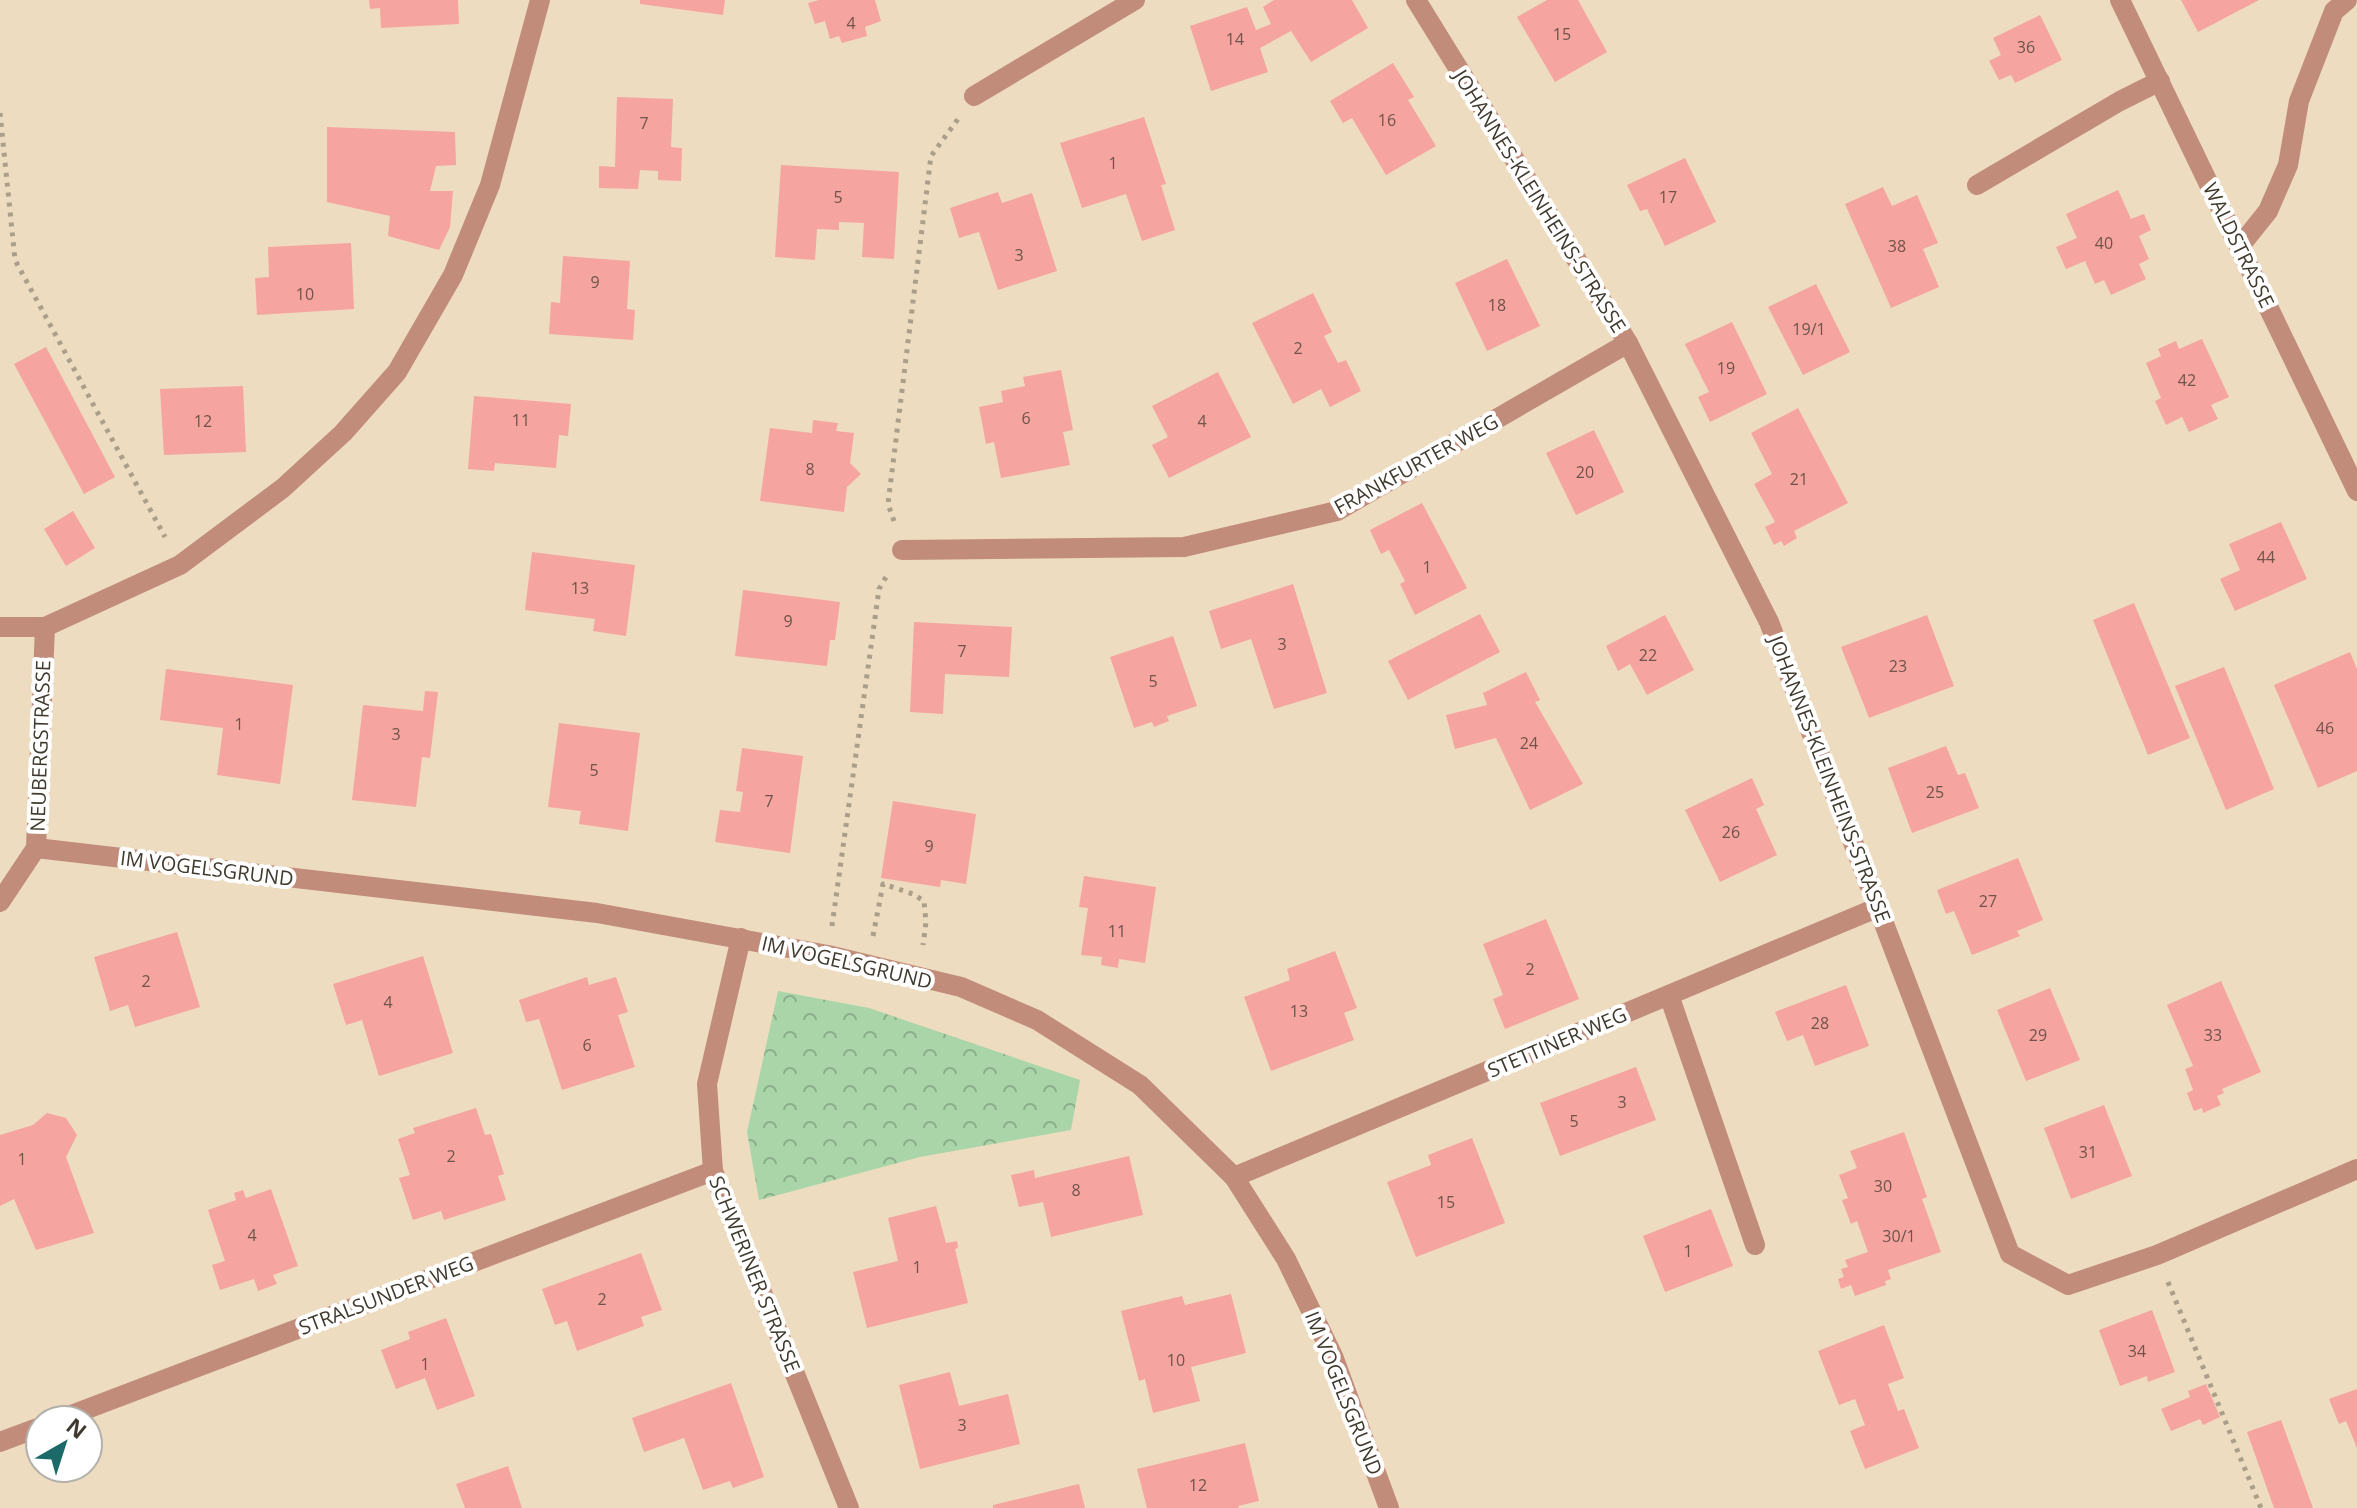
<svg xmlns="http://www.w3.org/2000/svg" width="2357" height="1508" font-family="'Open Sans',sans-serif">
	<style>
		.park { fill: url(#park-crowns) }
		.building { fill: #f6a49f }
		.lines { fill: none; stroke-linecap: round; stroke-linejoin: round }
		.path { stroke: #ac9f89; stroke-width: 5; stroke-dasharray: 4 6; stroke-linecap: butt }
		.service { stroke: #c28c7a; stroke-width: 20 }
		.minor { stroke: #c28c7a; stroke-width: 20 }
		.labels { text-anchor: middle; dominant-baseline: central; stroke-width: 8; stroke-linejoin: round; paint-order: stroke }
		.number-label { font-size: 16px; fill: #6e544a }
		.street-label { font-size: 20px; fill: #403a2e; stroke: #fff }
	</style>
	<defs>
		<pattern id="park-crowns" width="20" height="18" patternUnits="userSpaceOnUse" patternTransform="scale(2)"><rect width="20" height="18" fill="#a9d5a9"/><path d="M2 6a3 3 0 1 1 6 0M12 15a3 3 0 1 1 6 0" fill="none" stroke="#8bae8a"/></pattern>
	</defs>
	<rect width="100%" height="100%" fill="#eddcc0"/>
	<path class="park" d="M 778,991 L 869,1008 L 1080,1080 L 1071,1130 L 920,1157 L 759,1200 L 747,1132 Z"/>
	<g class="building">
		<path d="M 369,0 L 458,0 L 459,24 L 381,28 L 380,8 L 370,9 Z"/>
		<path d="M 640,0 L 725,0 L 723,15 L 640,4 Z"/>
		<path d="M 819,0 L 875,0 L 881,21 L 865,27 L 867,36 L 842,43 L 839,36 L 830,39 L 825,21 L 815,24 L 808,3 Z"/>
		<path d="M 1274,0 L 1352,0 L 1368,28 L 1311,62 L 1291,31 L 1260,48 L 1268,72 L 1211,91 L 1190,26 L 1247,7 L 1256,30 L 1271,24 L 1263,7 Z"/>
		<path d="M 1547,0 L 1578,0 L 1607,52 L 1555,82 L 1517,17 Z"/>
		<path d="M 2181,0 L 2259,0 L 2198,32 Z"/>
		<path d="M 2040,15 L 2062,60 L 2015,83 L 2011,75 L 1999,80 L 1989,61 L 2001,55 L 1993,38 Z"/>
		<path d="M 1393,63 L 1414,97 L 1408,100 L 1436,146 L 1386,175 L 1352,118 L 1343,123 L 1330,101 Z"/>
		<path d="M 617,97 L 673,99 L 671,147 L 682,148 L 681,181 L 658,180 L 658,171 L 640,170 L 638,189 L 599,188 L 599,166 L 615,167 Z"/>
		<path d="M 1144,117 L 1166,184 L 1161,185 L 1175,230 L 1142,241 L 1126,194 L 1082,208 L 1060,143 Z"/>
		<path d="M 327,127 L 455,132 L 456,165 L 436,166 L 430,191 L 453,191 L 450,227 L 439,250 L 388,236 L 390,216 L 327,202 Z"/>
		<path d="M 1685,158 L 1716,222 L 1665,246 L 1647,209 L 1640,211 L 1627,185 Z"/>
		<path d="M 781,165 L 899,172 L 894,259 L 862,257 L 864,223 L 839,222 L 839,230 L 817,229 L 815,260 L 775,257 Z"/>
		<path d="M 1883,187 L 1892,206 L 1917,195 L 1938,243 L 1923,249 L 1939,287 L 1891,308 L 1845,204 Z"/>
		<path d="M 2118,190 L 2131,219 L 2144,214 L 2151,230 L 2139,236 L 2149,259 L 2139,264 L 2146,279 L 2111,295 L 2104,280 L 2095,284 L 2085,261 L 2066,269 L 2056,247 L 2077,238 L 2066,214 Z"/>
		<path d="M 998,192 L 1002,203 L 1032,193 L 1057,271 L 998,290 L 979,232 L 959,238 L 950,208 Z"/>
		<path d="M 351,243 L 354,309 L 257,315 L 255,278 L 269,277 L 268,247 Z"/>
		<path d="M 563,256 L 630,261 L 627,309 L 635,310 L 633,340 L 549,334 L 551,302 L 560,303 Z"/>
		<path d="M 1507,259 L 1540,326 L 1487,351 L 1455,283 Z"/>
		<path d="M 1816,284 L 1850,352 L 1803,375 L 1768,307 Z"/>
		<path d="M 1313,293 L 1332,332 L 1324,336 L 1338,363 L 1346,360 L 1361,391 L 1330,407 L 1321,389 L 1293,404 L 1252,323 Z"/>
		<path d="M 1732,322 L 1767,394 L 1710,422 L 1698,397 L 1709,392 L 1685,344 Z"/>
		<path d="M 2202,339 L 2229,397 L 2211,405 L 2218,419 L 2189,432 L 2182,417 L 2166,425 L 2155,401 L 2161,398 L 2146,363 L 2161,356 L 2158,349 L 2176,341 L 2179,349 Z"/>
		<path d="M 46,347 L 115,477 L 84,494 L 14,364 Z"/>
		<path d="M 1061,370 L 1073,430 L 1063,432 L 1070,465 L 1001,478 L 994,442 L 986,444 L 979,407 L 1003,402 L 1001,391 L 1025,386 L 1023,377 Z"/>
		<path d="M 1218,372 L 1251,437 L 1169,478 L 1152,445 L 1168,437 L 1152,406 Z"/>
		<path d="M 243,386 L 246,452 L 164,455 L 160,389 Z"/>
		<path d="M 474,396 L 571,404 L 568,436 L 559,435 L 556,468 L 495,463 L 494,471 L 468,469 Z"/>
		<path d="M 1798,408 L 1848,503 L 1794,531 L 1797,538 L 1784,546 L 1781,541 L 1774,545 L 1765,527 L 1775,522 L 1754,484 L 1772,474 L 1751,433 Z"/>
		<path d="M 813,420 L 838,423 L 836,431 L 854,433 L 850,463 L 861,474 L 847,487 L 844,512 L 760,501 L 770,428 L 812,433 Z"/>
		<path d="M 1594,430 L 1624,492 L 1576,515 L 1546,453 Z"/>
		<path d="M 1422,503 L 1467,588 L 1415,615 L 1400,584 L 1405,581 L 1389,550 L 1381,554 L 1370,530 Z"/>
		<path d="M 73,511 L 95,548 L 66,566 L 44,529 Z"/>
		<path d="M 2281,522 L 2307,579 L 2235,611 L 2220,579 L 2240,570 L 2229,544 Z"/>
		<path d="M 532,552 L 635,565 L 626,636 L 593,631 L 595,619 L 525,610 Z"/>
		<path d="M 1293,584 L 1327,693 L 1274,709 L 1251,639 L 1221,649 L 1209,611 Z"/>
		<path d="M 743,590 L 840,602 L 835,640 L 830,640 L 827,666 L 735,656 Z"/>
		<path d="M 2134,603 L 2190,738 L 2148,755 L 2093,620 Z"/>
		<path d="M 1480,614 L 1500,652 L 1408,700 L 1388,661 Z"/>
		<path d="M 1665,615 L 1694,670 L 1647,695 L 1630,664 L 1618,671 L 1606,646 Z"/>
		<path d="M 1927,615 L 1954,686 L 1869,718 L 1841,647 Z"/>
		<path d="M 914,622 L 1012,627 L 1009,677 L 945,674 L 943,714 L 910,712 Z"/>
		<path d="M 1173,636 L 1197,706 L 1167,716 L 1169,721 L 1154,727 L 1152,722 L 1134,728 L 1110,657 Z"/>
		<path d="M 2350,652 L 2357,669 L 2357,771 L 2318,788 L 2274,685 Z"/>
		<path d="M 2224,667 L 2274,789 L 2226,810 L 2175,686 Z"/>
		<path d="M 166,669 L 293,685 L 280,784 L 217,775 L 223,728 L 160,720 Z"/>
		<path d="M 1526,672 L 1540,700 L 1535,702 L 1583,784 L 1530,810 L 1496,738 L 1455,749 L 1446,715 L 1487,705 L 1483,693 Z"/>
		<path d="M 425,691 L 438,692 L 430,758 L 422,757 L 416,807 L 352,800 L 363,705 L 423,711 Z"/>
		<path d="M 559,723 L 640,733 L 628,831 L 579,824 L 581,811 L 548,807 Z"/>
		<path d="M 1946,746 L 1958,775 L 1965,773 L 1979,808 L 1912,833 L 1888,768 Z"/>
		<path d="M 742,748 L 803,756 L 790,853 L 715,842 L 720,810 L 740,812 L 743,792 L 736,791 Z"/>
		<path d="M 1752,778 L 1764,805 L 1756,809 L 1777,855 L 1720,882 L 1685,810 Z"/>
		<path d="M 893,801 L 976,814 L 966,884 L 941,880 L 940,887 L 881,878 Z"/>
		<path d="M 2018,858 L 2043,920 L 2017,931 L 2020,936 L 1972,955 L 1954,911 L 1946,914 L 1937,890 Z"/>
		<path d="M 1084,876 L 1156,887 L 1145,963 L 1119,959 L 1118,968 L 1101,965 L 1102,957 L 1081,955 L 1088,908 L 1079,907 Z"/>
		<path d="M 1546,919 L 1579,999 L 1505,1029 L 1493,999 L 1503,995 L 1483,944 Z"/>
		<path d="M 177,932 L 200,1007 L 135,1027 L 128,1005 L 110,1011 L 94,957 Z"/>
		<path d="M 1335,951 L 1357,1008 L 1344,1013 L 1354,1040 L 1271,1071 L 1244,997 L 1290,980 L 1287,969 Z"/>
		<path d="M 423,956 L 453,1053 L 379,1076 L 362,1020 L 346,1025 L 333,984 Z"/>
		<path d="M 587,977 L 589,985 L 616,977 L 628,1012 L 618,1015 L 635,1067 L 562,1090 L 539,1019 L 526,1022 L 519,1000 Z"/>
		<path d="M 2221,981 L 2261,1072 L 2222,1089 L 2224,1093 L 2217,1096 L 2221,1105 L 2203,1113 L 2202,1108 L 2194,1111 L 2187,1093 L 2193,1090 L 2185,1069 L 2193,1066 L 2167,1005 Z"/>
		<path d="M 1846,985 L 1869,1046 L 1815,1066 L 1803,1035 L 1787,1041 L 1775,1012 Z"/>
		<path d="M 2050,988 L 2080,1060 L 2026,1081 L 1997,1010 Z"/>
		<path d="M 1636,1067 L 1656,1120 L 1560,1156 L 1540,1103 Z"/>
		<path d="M 2104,1105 L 2132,1176 L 2071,1199 L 2044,1128 Z"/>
		<path d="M 476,1108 L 485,1135 L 491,1134 L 504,1174 L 498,1176 L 506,1200 L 444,1220 L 441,1211 L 413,1220 L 399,1178 L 410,1175 L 398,1139 L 415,1133 L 413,1128 Z"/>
		<path d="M 47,1113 L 66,1118 L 77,1135 L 66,1157 L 94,1233 L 36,1250 L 14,1199 L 0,1206 L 0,1135 L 33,1125 Z"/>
		<path d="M 1904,1132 L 1927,1197 L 1922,1199 L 1941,1252 L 1888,1270 L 1891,1279 L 1885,1281 L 1886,1285 L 1855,1296 L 1851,1285 L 1841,1289 L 1838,1279 L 1844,1277 L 1841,1269 L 1848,1267 L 1845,1260 L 1868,1252 L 1857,1221 L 1851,1224 L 1842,1200 L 1848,1198 L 1839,1175 L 1857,1168 L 1850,1151 Z"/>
		<path d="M 1472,1138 L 1505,1223 L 1416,1257 L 1387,1182 L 1431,1165 L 1428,1155 Z"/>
		<path d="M 1129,1156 L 1143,1215 L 1051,1237 L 1043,1202 L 1019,1207 L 1011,1175 L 1034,1170 L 1035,1178 Z"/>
		<path d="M 271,1189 L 298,1266 L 273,1275 L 277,1284 L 258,1291 L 254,1279 L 220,1290 L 212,1265 L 225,1261 L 208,1210 L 236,1200 L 234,1193 L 243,1190 L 246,1198 Z"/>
		<path d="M 936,1206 L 946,1243 L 957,1241 L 958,1248 L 955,1249 L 968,1303 L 867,1328 L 853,1272 L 898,1261 L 888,1218 Z"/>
		<path d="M 1711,1209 L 1733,1266 L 1665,1292 L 1643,1236 Z"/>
		<path d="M 641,1253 L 662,1310 L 641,1317 L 644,1326 L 577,1351 L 567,1321 L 555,1325 L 542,1289 Z"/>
		<path d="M 1231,1294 L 1246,1353 L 1191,1367 L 1200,1401 L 1153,1413 L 1145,1379 L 1139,1381 L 1121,1311 L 1182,1296 L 1185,1305 Z"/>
		<path d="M 2152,1310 L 2175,1372 L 2148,1382 L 2147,1376 L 2120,1386 L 2099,1330 Z"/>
		<path d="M 446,1318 L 475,1396 L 437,1410 L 425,1378 L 396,1389 L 381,1350 L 410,1339 L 408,1332 Z"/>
		<path d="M 1884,1325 L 1904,1378 L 1888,1384 L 1898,1411 L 1904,1409 L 1919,1448 L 1865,1469 L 1850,1431 L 1865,1425 L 1855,1399 L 1839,1405 L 1818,1351 Z"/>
		<path d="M 950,1372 L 959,1406 L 1008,1394 L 1020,1444 L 920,1469 L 899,1385 Z"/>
		<path d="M 731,1383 L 764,1477 L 733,1488 L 730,1481 L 703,1490 L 684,1438 L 644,1452 L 632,1418 Z"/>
		<path d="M 2206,1384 L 2220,1417 L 2203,1425 L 2200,1419 L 2171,1431 L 2161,1409 L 2190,1397 L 2188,1391 Z"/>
		<path d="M 2357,1389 L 2357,1448 L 2346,1421 L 2339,1424 L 2329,1399 Z"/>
		<path d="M 2281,1420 L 2313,1508 L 2274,1508 L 2247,1432 Z"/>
		<path d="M 1245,1443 L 1259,1501 L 1238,1506 L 1239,1508 L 1147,1508 L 1137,1469 Z"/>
		<path d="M 508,1466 L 522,1508 L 465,1508 L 456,1484 Z"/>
		<path d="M 1079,1484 L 1085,1508 L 993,1508 L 993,1505 Z"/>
	</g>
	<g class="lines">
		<g class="path">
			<path d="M 0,113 L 15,260 L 165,537"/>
			<path d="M 894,521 L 888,504 L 931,156 L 958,119"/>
			<path d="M 832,926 L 879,589 L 886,577"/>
			<path d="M 873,936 L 883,884 L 913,894 L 924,901 L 926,922 L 923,945"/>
			<path d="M 2168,1282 L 2261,1508"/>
		</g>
		<g class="service">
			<path d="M 1977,185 L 2120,101 L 2160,81"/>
			<path d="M 2240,246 L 2268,211 L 2288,165 L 2299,101 L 2334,11 L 2347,0"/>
			<path d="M 1669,995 L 1755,1245"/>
		</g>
		<g class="minor">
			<path d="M 1416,0 L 1628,343 L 1769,622 L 2010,1254 L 2068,1285 L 2157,1255 L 2357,1169"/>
			<path d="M 2120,0 L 2357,491"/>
			<path d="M 974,96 L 1135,0"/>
			<path d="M 902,550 L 1184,547 L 1337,511 L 1628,343"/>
			<path d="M 0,627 L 45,627 L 180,565 L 283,488 L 343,433 L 397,372 L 453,275 L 490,185 L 540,0"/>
			<path d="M 36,848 L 597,913 L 828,955 L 961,987 L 1037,1020 L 1140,1085 L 1234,1177 L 1286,1259 L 1333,1356 L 1389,1508"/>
			<path d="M 0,902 L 36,848 L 45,627"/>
			<path d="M 741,938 L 707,1084 L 713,1171 L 849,1508"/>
			<path d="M 1234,1177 L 1879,907"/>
			<path d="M 58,1420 L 713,1171"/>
			<path d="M 0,1442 L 40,1427"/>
		</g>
	</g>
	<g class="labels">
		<g class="number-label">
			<text x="851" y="23">4</text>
			<text x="1562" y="34">15</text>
			<text x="1235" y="39">14</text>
			<text x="2026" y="47">36</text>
			<text x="1387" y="120">16</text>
			<text x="644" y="123">7</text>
			<text x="1113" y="163">1</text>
			<text x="838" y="197">5</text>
			<text x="1668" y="197">17</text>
			<text x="2104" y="243">40</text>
			<text x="1897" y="246">38</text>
			<text x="1019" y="255">3</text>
			<text x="595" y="282">9</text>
			<text x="305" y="294">10</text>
			<text x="1497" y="305">18</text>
			<text x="1809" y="329">19/1</text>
			<text x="1298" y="348">2</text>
			<text x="1726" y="368">19</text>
			<text x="2187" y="380">42</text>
			<text x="1026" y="418">6</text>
			<text x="521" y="420">11</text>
			<text x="203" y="421">12</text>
			<text x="1202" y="421">4</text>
			<text x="810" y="469">8</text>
			<text x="1585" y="472">20</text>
			<text x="1799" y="479">21</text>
			<text x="2266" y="557">44</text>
			<text x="1427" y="567">1</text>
			<text x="580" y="588">13</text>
			<text x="788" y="621">9</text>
			<text x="1282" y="644">3</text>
			<text x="962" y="651">7</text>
			<text x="1648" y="655">22</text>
			<text x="1898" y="666">23</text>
			<text x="1153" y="681">5</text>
			<text x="239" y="724">1</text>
			<text x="2325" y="728">46</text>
			<text x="396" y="734">3</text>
			<text x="1529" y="743">24</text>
			<text x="594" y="770">5</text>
			<text x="1935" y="792">25</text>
			<text x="769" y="801">7</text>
			<text x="1731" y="832">26</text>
			<text x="929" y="846">9</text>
			<text x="1988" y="901">27</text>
			<text x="1117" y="931">11</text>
			<text x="1530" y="969">2</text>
			<text x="146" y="981">2</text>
			<text x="388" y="1002">4</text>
			<text x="1299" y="1011">13</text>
			<text x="1820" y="1023">28</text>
			<text x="2038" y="1035">29</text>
			<text x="2213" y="1035">33</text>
			<text x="587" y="1045">6</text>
			<text x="1622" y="1102">3</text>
			<text x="1574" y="1121">5</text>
			<text x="2088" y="1152">31</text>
			<text x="451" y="1156">2</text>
			<text x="22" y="1159">1</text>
			<text x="1883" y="1186">30</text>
			<text x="1076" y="1190">8</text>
			<text x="1446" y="1202">15</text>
			<text x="252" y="1235">4</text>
			<text x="1899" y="1236">30/1</text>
			<text x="1688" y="1251">1</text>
			<text x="917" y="1267">1</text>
			<text x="602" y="1299">2</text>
			<text x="2137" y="1351">34</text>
			<text x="1176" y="1360">10</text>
			<text x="425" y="1364">1</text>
			<text x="962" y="1425">3</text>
			<text x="1198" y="1485">12</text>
		</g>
		<g class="street-label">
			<text transform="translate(1540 201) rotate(58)">JOHANNES-KLEINHEINS-STRASSE</text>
			<text transform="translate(2239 245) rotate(64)">WALDSTRASSE</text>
			<text transform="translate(1416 464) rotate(-29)">FRANKFURTER WEG</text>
			<text transform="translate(40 746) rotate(-88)">NEUBERGSTRASSE</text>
			<text transform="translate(1830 779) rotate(69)">JOHANNES-KLEINHEINS-STRASSE</text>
			<text transform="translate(207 868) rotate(7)">IM VOGELSGRUND</text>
			<text transform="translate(847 962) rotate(13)">IM VOGELSGRUND</text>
			<text transform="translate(1557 1042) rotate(-23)">STETTINER WEG</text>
			<text transform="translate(755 1274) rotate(68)">SCHWERINER STRASSE</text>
			<text transform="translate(386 1295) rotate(-21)">STRALSUNDER WEG</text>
			<text transform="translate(1344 1393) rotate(68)">IM VOGELSGRUND</text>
		</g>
	</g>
	<g transform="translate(64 1444) rotate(39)"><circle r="38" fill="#ffffff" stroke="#b3b0ab" stroke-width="2"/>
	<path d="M0-6L14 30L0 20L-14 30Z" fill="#1c696a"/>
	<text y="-12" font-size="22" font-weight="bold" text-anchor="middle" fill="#403a2e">N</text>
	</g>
</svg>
